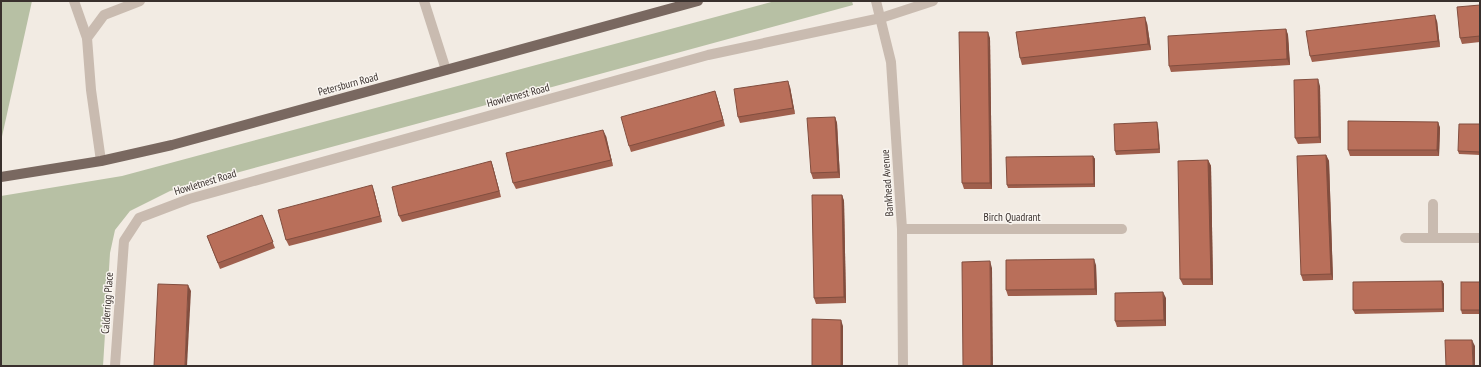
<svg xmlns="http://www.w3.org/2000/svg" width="1481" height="367" font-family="'PT Sans Narrow',sans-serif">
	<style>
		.green { fill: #b7c0a4 }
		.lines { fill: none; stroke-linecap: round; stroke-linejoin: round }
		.minor { stroke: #c9bbb0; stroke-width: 10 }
		.major { stroke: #796860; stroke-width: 10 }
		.wall { fill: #9f5f4d }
		.shaded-wall { fill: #824e3f }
		.building { fill: #b96f5a; stroke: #824e3f }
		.labels { text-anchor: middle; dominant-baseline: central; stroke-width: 3; stroke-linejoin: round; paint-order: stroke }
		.street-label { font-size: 11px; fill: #39302d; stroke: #f9f5f0 }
	</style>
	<rect width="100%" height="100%" fill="#f2ebe3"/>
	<g class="green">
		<path d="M 1,1 L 32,1 L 1,141 Z"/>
		<path d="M 775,1 L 852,1 L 853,5 L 170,191 L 130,211 L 115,230 L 110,253 L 103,366 L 1,366 L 1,196 L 122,176 Z"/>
	</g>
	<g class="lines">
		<g class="minor">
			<path d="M 74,1 L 87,38"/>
			<path d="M 424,1 L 446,70"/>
			<path d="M 876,1 L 891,62 L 902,229 L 903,366"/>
			<path d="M 101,161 L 91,90 L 87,38 L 104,15 L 140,1"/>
			<path d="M 1433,204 L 1433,238"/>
			<path d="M 902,229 L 1122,229"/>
			<path d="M 1405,238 L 1480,238"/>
			<path d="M 115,366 L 124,241 L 139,218 L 189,199 L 708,55 L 881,18 L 933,1"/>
		</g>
		<path class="major" d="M 1,177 L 101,161 L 172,145 L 698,1"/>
	</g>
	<g class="wall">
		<path d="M 1480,5 L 1480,42 L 1462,44 L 1460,38 Z"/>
		<path d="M 1437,21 L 1440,47 L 1312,62 L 1310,56 Z"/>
		<path d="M 1147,23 L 1151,50 L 1022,65 L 1020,58 Z"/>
		<path d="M 1286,29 L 1288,35 L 1290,65 L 1171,72 L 1169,66 Z"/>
		<path d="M 990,38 L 992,189 L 964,189 L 962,183 Z"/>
		<path d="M 1320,86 L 1321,143 L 1298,144 L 1295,138 Z"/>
		<path d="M 790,87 L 795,114 L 740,123 L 738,117 Z"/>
		<path d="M 717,97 L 725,126 L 631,152 L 629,146 Z"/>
		<path d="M 835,117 L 837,123 L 840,178 L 813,179 L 811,173 Z"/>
		<path d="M 1438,122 L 1440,128 L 1439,156 L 1350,156 L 1348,150 Z"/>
		<path d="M 1480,124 L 1480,155 L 1459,154 L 1458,151 Z"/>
		<path d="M 1158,126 L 1160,153 L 1116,155 L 1115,151 Z"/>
		<path d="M 606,136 L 613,166 L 516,189 L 513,183 Z"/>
		<path d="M 1326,155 L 1329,161 L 1333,280 L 1303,281 L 1301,275 Z"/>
		<path d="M 1093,156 L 1095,159 L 1095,187 L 1008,188 L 1007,185 Z"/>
		<path d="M 1208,160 L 1211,166 L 1213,285 L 1183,285 L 1180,279 Z"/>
		<path d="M 491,161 L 493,167 L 501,197 L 402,222 L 399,216 Z"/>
		<path d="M 374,191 L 382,222 L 289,246 L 286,240 Z"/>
		<path d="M 842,195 L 844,201 L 846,303 L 816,304 L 814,298 Z"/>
		<path d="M 262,215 L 275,248 L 220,269 L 207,236 Z"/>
		<path d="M 1096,265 L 1097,295 L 1008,296 L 1006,290 Z"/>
		<path d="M 1442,281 L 1444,284 L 1444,312 L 1355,314 L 1353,310 Z"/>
		<path d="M 1480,282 L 1480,314 L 1462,314 L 1461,310 Z"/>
		<path d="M 1166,298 L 1166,326 L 1117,327 L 1115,321 Z"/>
	</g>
	<g class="shaded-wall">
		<path d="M 1435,15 L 1437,21 L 1440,47 L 1438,41 Z"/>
		<path d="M 1145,17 L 1147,23 L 1151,50 L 1148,44 Z"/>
		<path d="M 1286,29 L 1288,35 L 1290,65 L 1287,59 Z"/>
		<path d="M 988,32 L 990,38 L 992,189 L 990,183 Z"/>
		<path d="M 1318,79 L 1320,86 L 1321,143 L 1319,137 Z"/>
		<path d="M 788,81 L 790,87 L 795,114 L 793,108 Z"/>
		<path d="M 715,91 L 717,97 L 725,126 L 723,120 Z"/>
		<path d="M 835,117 L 837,123 L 840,178 L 838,172 Z"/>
		<path d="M 1157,122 L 1158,126 L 1160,153 L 1159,149 Z"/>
		<path d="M 1438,122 L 1440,128 L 1439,156 L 1437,150 Z"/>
		<path d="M 603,130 L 606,136 L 613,166 L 611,160 Z"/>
		<path d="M 1326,155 L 1329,161 L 1333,280 L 1331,274 Z"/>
		<path d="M 1093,156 L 1095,159 L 1095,187 L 1094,184 Z"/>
		<path d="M 1208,160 L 1211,166 L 1213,285 L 1211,279 Z"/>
		<path d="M 491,161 L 493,167 L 501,197 L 499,191 Z"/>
		<path d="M 372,185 L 374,191 L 382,222 L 380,216 Z"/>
		<path d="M 842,195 L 844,201 L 846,303 L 844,297 Z"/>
		<path d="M 1094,259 L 1096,265 L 1097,295 L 1095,289 Z"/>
		<path d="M 990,261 L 992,268 L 993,366 L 991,366 Z"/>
		<path d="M 1442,281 L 1444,284 L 1444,312 L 1443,309 Z"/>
		<path d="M 188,285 L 191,291 L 187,366 L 185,366 Z"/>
		<path d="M 1163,292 L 1166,298 L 1166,326 L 1164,320 Z"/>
		<path d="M 841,320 L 843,326 L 843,366 L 841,366 Z"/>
		<path d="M 1472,340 L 1475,346 L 1475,366 L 1473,366 Z"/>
	</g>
	<g class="building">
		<path d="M 1480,5 L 1480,36 L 1460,38 L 1457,7 Z"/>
		<path d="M 1435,15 L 1438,41 L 1310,56 L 1306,31 Z"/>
		<path d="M 1145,17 L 1148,44 L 1020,58 L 1016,32 Z"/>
		<path d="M 1286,29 L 1287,59 L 1169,66 L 1168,36 Z"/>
		<path d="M 959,32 L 988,32 L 990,183 L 962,183 Z"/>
		<path d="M 1318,79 L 1319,137 L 1295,138 L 1294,80 Z"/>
		<path d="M 788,81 L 793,108 L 738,117 L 734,89 Z"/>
		<path d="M 715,91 L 723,120 L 629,146 L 621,117 Z"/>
		<path d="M 835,117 L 838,172 L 811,173 L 807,118 Z"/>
		<path d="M 1348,121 L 1438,122 L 1437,150 L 1348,150 Z"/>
		<path d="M 1157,122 L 1159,149 L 1115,151 L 1114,124 Z"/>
		<path d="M 1459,124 L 1480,124 L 1480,152 L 1458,151 Z"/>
		<path d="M 603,130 L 611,160 L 513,183 L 506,153 Z"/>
		<path d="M 1326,155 L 1331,274 L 1301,275 L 1297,156 Z"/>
		<path d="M 1093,156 L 1094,184 L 1007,185 L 1006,157 Z"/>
		<path d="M 1208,160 L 1211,279 L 1180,279 L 1178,161 Z"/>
		<path d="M 491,161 L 499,191 L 399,216 L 392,187 Z"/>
		<path d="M 372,185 L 380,216 L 286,240 L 278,210 Z"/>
		<path d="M 812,195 L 842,195 L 844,297 L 814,298 Z"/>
		<path d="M 262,215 L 273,242 L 218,263 L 207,236 Z"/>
		<path d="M 1094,259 L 1095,289 L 1006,290 L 1006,260 Z"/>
		<path d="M 990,261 L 991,366 L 963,366 L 962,262 Z"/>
		<path d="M 1442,281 L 1443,309 L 1353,310 L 1353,282 Z"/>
		<rect x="1461" y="282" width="19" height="28"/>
		<path d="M 158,284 L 188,285 L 185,366 L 154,366 Z"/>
		<path d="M 1163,292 L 1164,320 L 1115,321 L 1115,293 Z"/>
		<path d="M 812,319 L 841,320 L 841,366 L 812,366 Z"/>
		<path d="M 1445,340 L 1472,340 L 1473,366 L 1446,366 Z"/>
	</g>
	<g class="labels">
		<g class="street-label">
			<text transform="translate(348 84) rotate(-15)">Petersburn Road</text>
			<text transform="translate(518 95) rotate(-15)">Howletnest Road</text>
			<text transform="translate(205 182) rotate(-17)">Howletnest Road</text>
			<text transform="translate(887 183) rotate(-94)">Bankhead Avenue</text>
			<text x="1012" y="217">Birch Quadrant</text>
			<text transform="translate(107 303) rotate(-86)">Calderrigg Place</text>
		</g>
	</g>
	<rect width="1481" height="367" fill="none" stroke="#39302d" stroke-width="4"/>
</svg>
